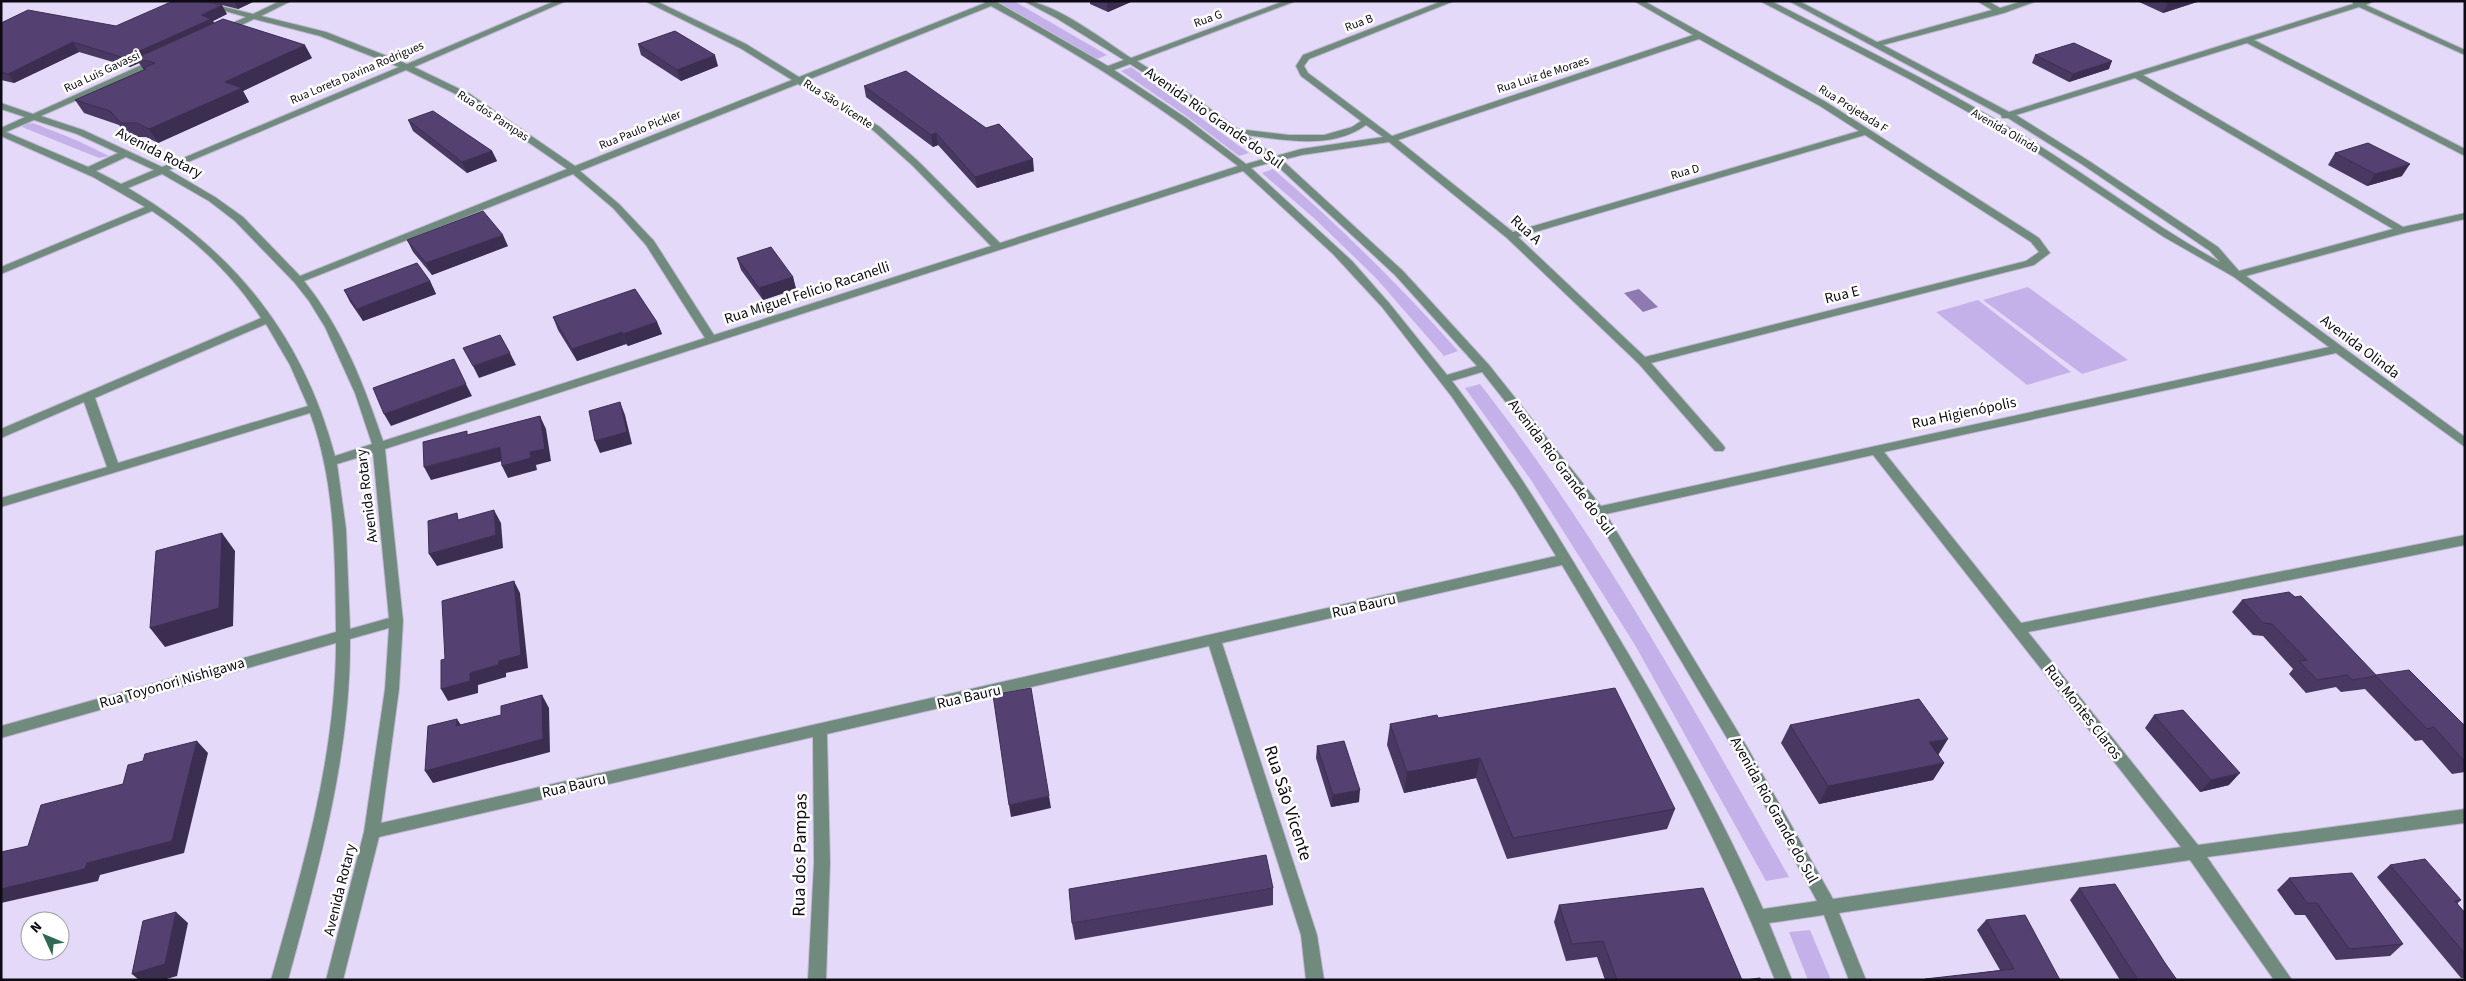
<svg xmlns="http://www.w3.org/2000/svg" width="2466" height="981" viewBox="0 0 2466 981" font-family="'Source Sans 3',sans-serif">
<style>
.green{fill:#c5b1e9}
.water{fill:#8e7ab0}
.lines{fill:none;stroke-linecap:round;stroke-linejoin:round}
.minor-casing{stroke:#c2b8d4;stroke-width:2}
.minor{fill:#708b7e;fill-rule:evenodd}
.wall{fill:#483862}
.shaded-wall{fill:#3b2e50}
.building{fill:#544172;stroke:#3b2e50}
.labels{text-anchor:middle;dominant-baseline:central;stroke-width:5;stroke-linejoin:round;paint-order:stroke}
.far-street-label{font-size:12px;fill:#0e0a14;stroke:#fff}
.street-label{font-size:15px;fill:#0e0a14;stroke:#fff}
.near-street-label{font-size:18px;fill:#0e0a14;stroke:#fff}
</style>
<rect width="100%" height="100%" fill="#e4d9f9"/>
<!-- green -->
<path class="green" d="M997 1H1014L1107 55 1097 59Z
M1131 67 1249 153 1239 156 1185 115 1121 71Z
M33 123 76 140 109 156 99 158 22 127 26 124Z
M1273 169C1340 226 1400 286 1458 351L1444 356 1375 277 1315 219 1262 173Z
M2028 287 2128 360 2082 374 1983 300Z
M1978 300 2071 372 2027 385 1936 312Z
M1480 384C1600 537 1693 708 1789 877L1766 881 1635 645 1531 480 1465 388Z
M1810 930 1831 980H1808L1789 932Z"/>
<!-- water -->
<path class="water" d="M1639 289 1658 307 1643 312 1624 293Z"/>
<g class="lines">
<defs>
<path id="minor" d="M280 1H291L261 16 326 32 407 64 555 1H566L414 67 470 94 575 166 792 80 740 48 645 1H656L746 44 799 77 985 3 983 1H995L1108 66 1124 60 1056 18 1024 1C1053 1 1106 42 1131 58L1284 1H1296L1137 61 1191 95 1238 129 1289 135H1324L1352 127 1361 121 1301 76 1296 66 1303 55 1442 1H1454L1309 59 1304 66 1308 73 1392 136 1693 35 1634 1H1644L1826 102 2039 238 2050 253 2034 265 1651 363 1723 445 1725 448 1723 451H1715L1639 364 1507 238 1389 142 1302 155 1282 160 1403 271 1489 365 1601 506 2329 347 2234 277 2164 237 2018 140 1909 79 1760 1H1771C1856 45 1943 87 2025 137 2091 177 2152 225 2220 262L2210 251 2083 165 2008 118H2002L2001 115 1789 1H1799L1877 42 1992 10 1977 1H1988L2000 8 2023 1H2037L2004 13 1883 45 2009 112 2353 4V1H2374L2366 5 2465 50V55L2359 7 2254 40 2465 149V156L2247 43 2143 75 2403 227 2465 213V219L2404 233 2246 276 2465 437V447L2336 353 1884 452 2021 623 2465 535V545L2028 632 2198 845 2465 809V823L2207 857 2292 980H2274L2190 860 1839 913 1866 980H1849L1824 915 1769 923 1792 980H1775C1718 834 1642 698 1562 565L1222 643 1317 935 1324 980H1306L1301 935 1209 646 827 734 830 863 826 980H808L814 863 813 737 379 837 343 980H326L364 832 385 689 389 628 350 639C351 755 318 870 288 980H271C302 871 336 757 336 643L1 738V726L336 632C335 559 336 483 310 413L1 507V498L107 467 84 402 1 438V429L261 318C233 275 195 239 152 211L1 274V267L145 207 93 177 1 136V128L25 117 1 109V103L33 114 155 59H161V63L41 116 83 130 162 167 399 67 320 36 254 19 227 32H221V28L246 17 204 5 208 3 253 14ZM991 6C1078 53 1160 105 1238 166L1000 243 919 162 880 127 805 81ZM1699 39 1820 106 1859 131 1513 232 1398 140ZM1130 64 1185 99 1267 158 1246 164 1186 118 1114 70ZM406 70 464 98 567 169 300 276 243 217 215 197 169 170ZM2135 78 2393 229 2239 271 2218 247 2089 161 2016 115ZM798 84 874 131 913 166 991 246 714 335 654 241 619 204 580 171ZM34 120 77 134 118 153 88 167 6 132ZM1366 125 1383 137 1301 149 1276 156 1246 135C1285 140 1332 150 1366 125ZM1865 135 2031 242 2039 252 2026 261 1645 357 1518 237ZM126 157 154 170 121 184 96 171ZM1273 162 1395 275 1477 366 1447 375 1389 303 1352 261 1251 168ZM1243 171 1333 254 1382 307 1452 397 1516 491 1556 556 381 823 399 689 403 621 385 449ZM162 174 209 201 235 221 294 282 309 301 325 327 355 393 372 444 335 456C303 336 234 250 128 188ZM573 174 613 208 646 245 705 338 383 441C364 385 342 328 304 281ZM266 324 290 365 308 406 118 463 95 398ZM1482 372 1594 514 1737 755 1817 901 1763 909C1718 808 1664 713 1607 618 1559 537 1510 456 1452 381ZM373 453 389 618 350 629 346 529 337 464ZM1873 455 2181 847 1833 899 1747 747 1606 514Z"/>
</defs>
<!-- minor casing -->
<use href="#minor" class="minor-casing"/>
<!-- minor -->
<use href="#minor" class="minor"/>
</g>
<!-- wall -->
<path class="wall" d="M205 1H255L238 9Z
M1090 1H1133L1108 12 1090 4Z
M2137 1H2200L2163 13Z
M227 14 213 21 214 23 312 58 243 91 249 102 158 143 146 137H129L119 125 84 113 75 100 144 70 139 63 130 67 79 52 14 83 1 80V23L116 26Z
M638 44 718 66 681 81 641 55Z
M2035 55 2109 69 2069 82 2032 63Z
M864 86 986 128 1034 171 977 188 938 145 933 147 866 97Z
M408 120 492 151 497 161 467 173 413 131Z
M2335 153 2402 176 2367 186 2328 165Z
M407 240 508 246 432 275 413 252Z
M737 258 793 277 796 289 763 300 741 270Z
M430 281 436 294 363 321 350 302 344 290Z
M553 317 657 322 662 334 628 346 626 344 577 361 558 330Z
M2242 600 2465 726V772L2452 774 2422 740 2415 741 2365 689 2341 692 2336 687 2306 693 2289 674 2293 669 2263 636 2253 635 2232 612Z
M2154 715 2229 785 2200 792 2145 728Z
M1438 718 1675 809 1667 829 1507 859 1476 778 1404 793 1387 745 1390 724Z
M1790 725 1938 755 1944 763 1933 780 1819 804 1781 743Z
M1317 746 1359 802 1331 807 1316 758Z
M2390 865 2461 900 2457 904 2465 913V978H2461L2377 877Z
M2289 878 2403 944 2390 956 2336 960 2305 915H2295L2277 890Z
M1273 888V905L1075 940 1072 923Z
M2079 888 2165 963 2177 980H2120L2070 900Z
M1559 905 1742 980H1605L1597 957 1566 961 1554 922Z
M1986 920 2060 980H1925L2000 970 1977 930Z"/>
<!-- shaded-wall -->
<path class="shaded-wall" d="M234 1H255L238 9Z
M1108 1H1133L1108 12 1107 2Z
M2175 1H2200L2163 13 2168 3Z
M222 5 227 14 213 21 216 28 136 58 139 63 130 67 124 58 201 15Z
M73 42 79 52 14 83 8 74Z
M305 45 312 58 243 91 249 102 158 143 149 129 225 82Z
M715 55 718 66 681 81 677 70Z
M2112 61 2109 69 2069 82 2073 74Z
M936 133 938 145 933 147 931 135Z
M492 151 497 161 467 173 462 162Z
M1033 159 1034 171 977 188 975 177Z
M2410 164 2402 176 2367 186 2375 174Z
M503 235 508 246 432 275 426 263Z
M793 277 796 289 763 300 759 288Z
M430 281 436 294 363 321 357 309Z
M657 322 662 334 628 346 623 334Z
M622 332 626 344 577 361 572 349Z
M510 353 516 365 479 378 473 366Z
M466 384 472 396 391 426 384 414Z
M620 402 625 415 632 444 600 453 595 441Z
M540 416 546 429 551 461 536 465 537 470 508 478 502 466Z
M500 447 506 460 431 480 424 467Z
M494 510 501 523 503 548 437 566 429 554Z
M222 533 235 551 233 626 165 647 150 628Z
M514 581 520 593 528 668 506 673V677L478 685V693L448 701 441 689 470 673 499 661Z
M542 695 549 708 550 752 433 783 425 771Z
M457 719 465 731 456 726Z
M1948 739 1937 757 1929 742Z
M197 741 208 753 184 853 100 875 98 881 1 903V889Z
M1480 758 1476 778 1404 793 1407 772Z
M1944 763 1933 780 1819 804 1828 786Z
M2240 773 2229 785 2200 792 2211 780Z
M1360 790 1359 802 1331 807 1333 795Z
M1049 796 1051 808 1011 817 1009 805Z
M176 912 188 923 177 976 163 980H139L132 974Z"/>
<!-- building -->
<path class="building" d="M173 1H204L222 5 201 15 211 19 124 58 73 42 8 74 1 72V23L28 10 116 26Z
M2163 1H2175L2168 3Z
M223 19 305 45 225 82 242 88 149 129 137 123H121L110 111 75 100 146 69 143 68 155 63 136 58Z
M675 31 715 55 677 70 638 44Z
M2074 43 2112 61 2073 74 2035 55Z
M906 71 986 128 999 124 1033 159 975 177 936 133 931 135 864 86Z
M433 111 492 151 462 162 408 120Z
M2368 143 2410 164 2375 174 2335 153Z
M483 211 503 235 426 263 407 240Z
M771 247 793 277 759 288 737 258Z
M417 263 430 281 357 309 344 290Z
M635 289 657 322 623 334 622 332 572 349 553 317Z
M500 335 510 353 473 366 463 348Z
M454 359 466 384 384 414 373 388Z
M620 402 627 432 595 441 589 411Z
M540 416 545 449 530 452 531 458 502 466 500 447 424 467 423 442 467 431V435Z
M494 510 496 535 429 554 428 521 457 513 458 520Z
M222 533 219 608 150 628 156 551Z
M514 581 521 655 499 661 498 665 470 673V681L441 689V660L445 659 442 601Z
M2289 592 2295 597 2301 596 2376 675 2409 670 2465 726V762L2434 727 2427 729 2376 676 2352 680 2347 675 2317 680 2299 661 2307 660 2272 624 2263 623 2242 600Z
M1031 688 1049 796 1009 805 993 695Z
M1615 688 1675 809 1513 838 1480 758 1407 772 1390 724 1437 715 1438 718Z
M542 695 543 739 425 771 428 726 457 719 456 726 501 715V706Z
M1919 699 1948 739 1929 742 1944 763 1828 786 1790 725Z
M2183 710 2240 773 2211 780 2154 715Z
M197 741 172 841 87 863 85 869 1 889V852L28 846 41 805 123 784 128 765 143 761 145 754Z
M1344 741 1360 790 1333 795 1317 746Z
M1266 855 1273 888 1072 923 1069 889Z
M2425 859 2461 900 2455 901 2465 913V954L2390 865Z
M2352 873 2403 944 2349 949 2317 903H2307L2289 878Z
M2115 884 2165 963 2177 980H2138L2079 888Z
M1703 888 1742 980H1617L1603 941 1572 944 1559 905Z
M176 912 165 964 132 974 143 921Z
M2025 915 2060 980H1926L1925 979 2014 969 1986 920Z
M1760 978 1761 980H1745Z"/>
<g class="labels">
<!-- far-street labels -->
<g class="far-street-label">
<text transform="translate(1208 19) rotate(-20)">Rua G</text>
<text transform="translate(1359 23) rotate(-21)">Rua B</text>
<text transform="translate(102 72) rotate(-25)">Rua Luis Gavassi</text>
<text transform="translate(357 73) rotate(-23)">Rua Loreta Davina Rodrigues</text>
<text transform="translate(1543 75) rotate(-18)">Rua Luiz de Moraes</text>
<text transform="translate(838 104) rotate(33)">Rua São Vicente</text>
<text transform="translate(1853 109) rotate(32)">Rua Projetada F</text>
<text transform="translate(493 116) rotate(33)">Rua dos Pampas</text>
<text transform="translate(640 130) rotate(-22)">Rua Paulo Pickler</text>
<text transform="translate(2005 131) rotate(30)">Avenida Olinda</text>
<text transform="translate(1685 172) rotate(-16)">Rua D</text>
</g>
<!-- street labels -->
<g class="street-label">
<text transform="translate(1214 118) rotate(35)">Avenida Rio Grande do Sul</text>
<text transform="translate(159 153) rotate(27)">Avenida Rotary</text>
<text transform="translate(1526 230) rotate(42)">Rua A</text>
<text transform="translate(807 293) rotate(-18)">Rua Miguel Felicio Racanelli</text>
<text transform="translate(1842 295) rotate(-14)">Rua E</text>
<text transform="translate(2360 347) rotate(37)">Avenida Olinda</text>
<text transform="translate(1964 413) rotate(-12)">Rua Higienópolis</text>
<text transform="translate(1561 467) rotate(53)">Avenida Rio Grande do Sul</text>
<text transform="translate(367 496) rotate(-97)">Avenida Rotary</text>
<text transform="translate(1364 606) rotate(-13)">Rua Bauru</text>
<text transform="translate(172 683) rotate(-16)">Rua Toyonori Nishigawa</text>
<text transform="translate(969 697) rotate(-13)">Rua Bauru</text>
<text transform="translate(2083 712) rotate(52)">Rua Montes Claros</text>
<text transform="translate(574 786) rotate(-13)">Rua Bauru</text>
<text transform="translate(1774 810) rotate(61)">Avenida Rio Grande do Sul</text>
<text transform="translate(340 890) rotate(-76)">Avenida Rotary</text>
</g>
<!-- near-street labels -->
<g class="near-street-label">
<text transform="translate(1288 803) rotate(72)">Rua São Vicente</text>
<text transform="translate(800 855) rotate(-89)">Rua dos Pampas</text>
</g>
</g>
<!-- border -->
<rect width="2466" height="981" fill="none" stroke="#0e0a14" stroke-width="5"/>
<!-- north arrow -->
<g transform="translate(45 936) rotate(314)"><circle r="24" fill="#ffffff" stroke="#9f9da1"/>
<path d="M0-4L9 19L0 12L-9 19Z" fill="#316a52"/>
<text y="-8" font-size="14" font-weight="bold" text-anchor="middle" fill="#0e0a14">N</text>
</g>
</svg>
